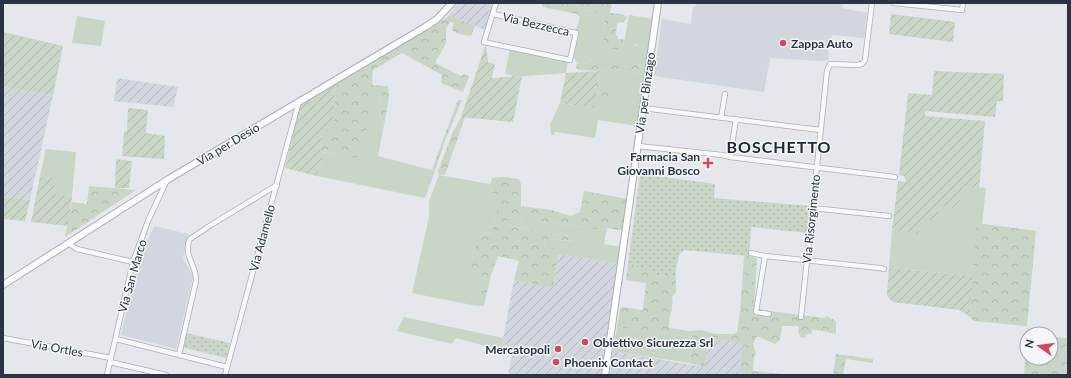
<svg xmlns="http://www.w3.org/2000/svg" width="1071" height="378" viewBox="0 0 1071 378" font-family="Lato,sans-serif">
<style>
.built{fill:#d2d6de}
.industrial{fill:url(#industrial-furrows)}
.grass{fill:#c9d6c5}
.forest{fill:url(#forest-crowns)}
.park{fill:url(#park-dots)}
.garden{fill:url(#garden-furrows)}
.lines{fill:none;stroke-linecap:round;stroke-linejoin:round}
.street-casing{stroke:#a9aeb7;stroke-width:6}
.secondary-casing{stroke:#a9aeb7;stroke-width:8}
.street{stroke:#f7f8fa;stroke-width:4.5}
.secondary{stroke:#fff;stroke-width:6}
.poi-dot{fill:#d1495b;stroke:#f4f6f9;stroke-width:1.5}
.labels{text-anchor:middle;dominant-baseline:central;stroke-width:3;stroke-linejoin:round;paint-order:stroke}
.street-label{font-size:12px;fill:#2b3445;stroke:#f4f6f9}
.poi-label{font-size:12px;font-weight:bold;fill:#2b3445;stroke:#f4f6f9;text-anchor:start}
.district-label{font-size:16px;font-weight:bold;letter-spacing:1px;fill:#1d2536;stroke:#f4f6f9}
</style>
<defs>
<pattern id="industrial-furrows" width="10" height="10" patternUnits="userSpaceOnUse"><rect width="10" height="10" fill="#d2d6de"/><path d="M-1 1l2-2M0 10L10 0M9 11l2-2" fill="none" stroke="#b4b8c0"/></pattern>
<pattern id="forest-crowns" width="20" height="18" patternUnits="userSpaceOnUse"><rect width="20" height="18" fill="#c9d6c5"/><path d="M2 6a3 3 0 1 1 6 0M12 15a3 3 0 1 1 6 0" fill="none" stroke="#adb8ab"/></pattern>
<pattern id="park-dots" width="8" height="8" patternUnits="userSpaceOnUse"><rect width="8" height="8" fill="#c9d6c5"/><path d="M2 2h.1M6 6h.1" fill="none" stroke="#adb8ab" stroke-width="1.8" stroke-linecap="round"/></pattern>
<pattern id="garden-furrows" width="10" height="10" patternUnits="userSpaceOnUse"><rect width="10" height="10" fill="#c9d6c5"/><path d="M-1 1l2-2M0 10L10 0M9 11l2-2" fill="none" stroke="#adb8ab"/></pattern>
</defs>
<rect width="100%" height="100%" fill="#e4e7ec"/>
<!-- built -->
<path class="built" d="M697 3H843L842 8 867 13 864 38 832 35 828 47 829 59 824 61 770 58 764 92 654 76 662 19 691 24 693 6H696Z
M154 226 188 234 183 259 191 271 193 278 176 349 121 335 138 262Z"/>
<!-- industrial -->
<path class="industrial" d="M458 3H488L493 5 485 30 449 15Z
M117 78 178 87 173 107 114 101Z
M3 87 53 95 30 200 3 197Z
M558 254 620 264 603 375H508L514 347 502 344 514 280 553 286Z
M708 338 743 343 739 372 761 375H610L613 351 704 367Z"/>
<!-- grass -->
<path class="grass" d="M586 10 597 13 604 18 605 26 602 32 604 40 612 42 615 50 624 43 629 15 654 19 649 46 634 44C638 46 640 49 645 50V60L644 65C637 64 632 66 625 67 616 67 599 63 590 60L587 63 579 62 577 64 574 57 579 31 576 30 580 17H583Z
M77 16 105 21 101 46 72 43Z
M510 49 568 60 566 73 512 77V75L505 74Z
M617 70 645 75 638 126 598 120 595 138 556 132 554 133 555 135H551L550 125 560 103 593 108 599 71Z
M381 99 379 115 384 125 378 156 435 171 425 198 317 176 324 153 356 157 373 102Z
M46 149 76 152 72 196 54 194 56 179 40 176Z
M439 175 490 184 493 192 499 198 492 232 477 236 470 269 484 278 477 306 412 293 429 217V201Z
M962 186 986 188 982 224H976L973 276 889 268 892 230 919 233 922 218Z
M508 217 603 230 607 228 604 244 622 247 620 264 558 254 545 245 544 239C553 238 562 242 573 240L565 234H558L507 225Z
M404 317 503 338 502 344 515 347 513 353 456 338 452 344 397 331Z
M617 327 693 337 689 363 613 351Z"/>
<!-- forest -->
<path class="forest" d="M542 3H612L610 13 621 14 628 17 623 22 617 23 616 34 618 39H623L624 43 620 49 614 50 612 43 604 40 602 37V32L605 26 604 18 597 13 587 10 583 17H580L577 14 543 7Z
M449 15 475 26 471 36C463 35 458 34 452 30L454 22H450L446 29V43L435 63 461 76 464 74 469 77 463 92 441 83 442 75 402 53 373 70 372 85 388 86 389 98 384 125 379 115 381 99 373 102 362 149 356 158 321 152 320 144 323 132 333 128 335 82 445 19Z
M640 42 650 43 645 75 617 70 600 71 599 82 603 89 611 92 613 95C609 102 603 100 597 98L595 100 599 71 580 70 576 68 577 64 579 62 587 63V60L625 67 631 65H644L645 60V50L640 49 637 45Z
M458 100H462L444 143 435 171 432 169Z
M461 117H465L445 175H439L438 171 452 134Z
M504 177 519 179 521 184V206L552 210 570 216 580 212 584 191 628 199 625 231 607 228 603 230 508 217 507 225 558 234H565L566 236 572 237 573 240C562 241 553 238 544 240L545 245 560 250 562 252 558 254 553 287 514 280 519 261 498 256 491 275 484 306H477L484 278 473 275 470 269 477 236 492 232 499 198 493 192 490 184 492 178Z
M89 186 136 190 65 237 72 202 87 204Z
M976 223 1036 231 1027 326 974 321 970 317Z
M745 255 757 258 754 309 825 318 826 316 836 321V334L812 329V334H807L805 338 801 337 798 333 799 328 797 326H782L780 341H778L775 344 757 336 753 344 756 353 754 357 753 371 793 375H761L739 372 743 343 708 338 704 367 689 363 693 337 617 327 620 309 622 307 643 310 646 283 626 280 628 264 639 266 657 276 668 275 676 279V292L672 297C674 308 668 317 669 328L689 331 701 330 715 334H735L737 332 740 312 744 257Z
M1027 335V358H1051V337L1068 338V375H1024Z
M836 354 873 359V363L846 359 843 375H833Z"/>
<!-- park -->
<path class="park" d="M640 174 715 184 714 198 810 206 808 233 751 227 749 256 685 250 680 253C677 262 675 270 676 279L668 275 657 276 639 266 628 264Z
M186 333 230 343 226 358 185 348 183 346Z"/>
<!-- garden -->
<path class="garden" d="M891 14 955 22 953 42 889 34Z
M3 32 63 46 53 95 3 87Z
M486 44 488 62 495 64 492 78 522 76 513 122 461 117Z
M599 71 594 108 560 103 566 73Z
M934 71 1004 74 1003 101H997L995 117 925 111V116L985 121 979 188 963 186 959 208 939 206 936 221 922 218 919 234 892 230 898 181 906 182 904 176 899 175 908 93 932 95Z
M335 82 333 128 323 132 320 144 321 152 324 153 317 176 285 168 300 104Z
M128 108 148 110 146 133 165 136 164 159 122 156 124 132 127 131Z
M116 159 132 161 129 188H115Z
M40 176 56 179 54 194 72 196 68 226 31 222Z
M3 197 30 200 25 221 3 219Z
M889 268 973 276 970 317 959 310 893 302 890 299 887 295Z"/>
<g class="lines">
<defs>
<path id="street" d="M894 3 962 10 963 3
M493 14 576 33 570 60 484 42 496 3
M643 108 820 130
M721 118 725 94
M638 146 722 155 730 157 895 177
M730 157 736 119
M812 208 889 216
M68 243 77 249 133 262
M751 253 765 256
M769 314 756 312 765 256 880 268 884 269
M801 317 827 71 830 64 857 65 862 64 865 60 872 3
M3 338 111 358
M116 339 227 367
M179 355 196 281C197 265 182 255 190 239L211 225 277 185
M110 362 166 375
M107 375 133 262 148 221 167 180
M225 375 299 101"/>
<path id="secondary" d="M3 285 167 180 425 27 437 19 452 3
M605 375 658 3"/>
</defs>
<!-- street casing -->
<use href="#street" class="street-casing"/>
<!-- secondary casing -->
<use href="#secondary" class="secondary-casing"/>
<!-- street -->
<use href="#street" class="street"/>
<!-- secondary -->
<use href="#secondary" class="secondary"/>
</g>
<!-- markers -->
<g class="poi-dot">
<circle cx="783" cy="43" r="4"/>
<path d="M706 157h4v4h4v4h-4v4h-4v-4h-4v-4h4z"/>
<circle cx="585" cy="342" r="4"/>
<circle cx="558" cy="349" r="4"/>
<circle cx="556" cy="362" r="4"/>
</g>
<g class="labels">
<!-- street labels -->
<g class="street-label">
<text transform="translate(536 24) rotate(13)">Via Bezzecca</text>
<text transform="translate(645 93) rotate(-82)">Via per Binzago</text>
<text transform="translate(228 144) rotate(-31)">Via per Desio</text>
<text transform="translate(811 219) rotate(-84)">Via Risorgimento</text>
<text transform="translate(262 238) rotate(-75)">Via Adamello</text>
<text transform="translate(132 276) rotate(-74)">Via San Marco</text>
<text transform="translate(57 348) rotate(10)">Via Ortles</text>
</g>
<!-- poi labels -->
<g class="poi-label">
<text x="791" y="43">Zappa Auto</text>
<text x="700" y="156" text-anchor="end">Farmacia San<tspan x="700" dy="14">Giovanni Bosco</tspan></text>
<text x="593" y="342">Obiettivo Sicurezza Srl</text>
<text x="550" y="349" text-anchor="end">Mercatopoli</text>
<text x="564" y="362">Phoenix Contact</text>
</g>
<!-- district labels -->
<g class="district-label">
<text x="779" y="146">BOSCHETTO</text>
</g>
</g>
<!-- border -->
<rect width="1071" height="378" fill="none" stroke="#2b3445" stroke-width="8"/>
<!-- north arrow -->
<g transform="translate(1039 346) rotate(284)"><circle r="19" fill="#f4f6f9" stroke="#a4a8b1"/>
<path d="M0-3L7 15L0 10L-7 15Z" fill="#d1495b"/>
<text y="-6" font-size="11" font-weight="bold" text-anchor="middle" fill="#2b3445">N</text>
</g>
</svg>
